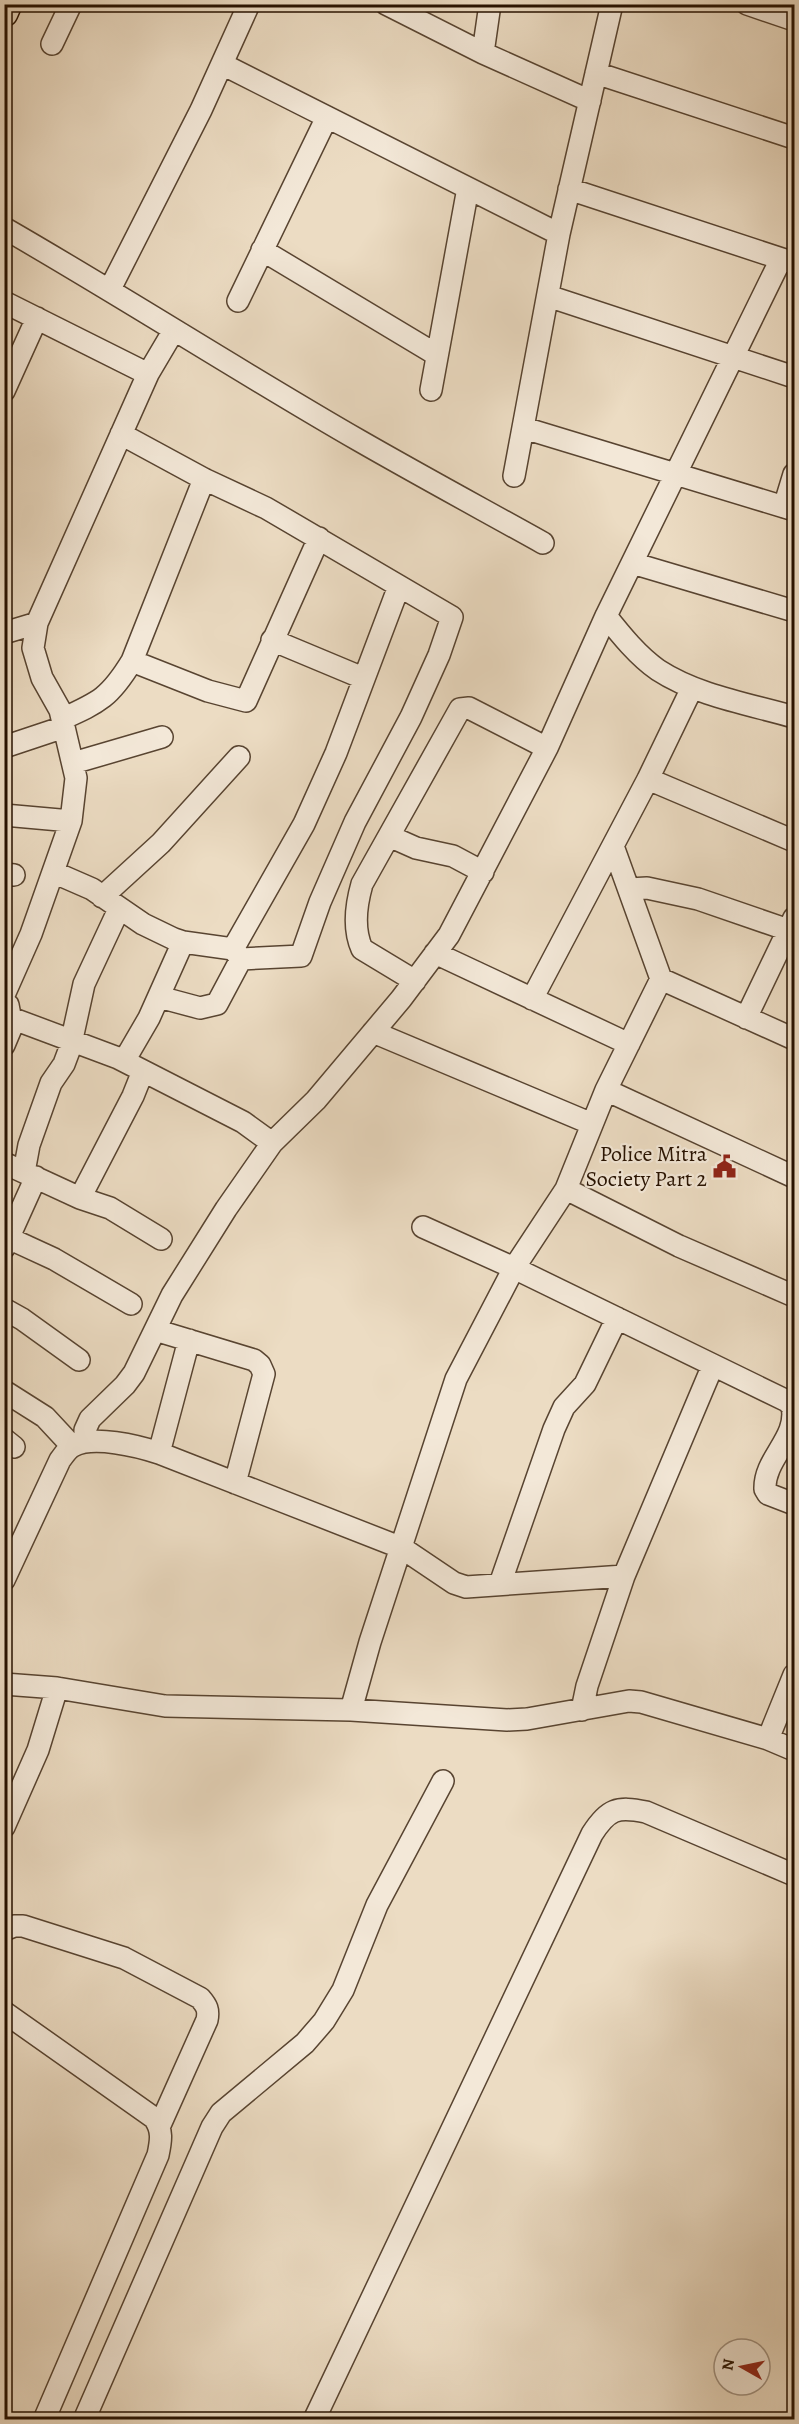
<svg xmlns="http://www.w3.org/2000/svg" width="799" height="2424" viewBox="0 0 799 2424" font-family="Alegreya,serif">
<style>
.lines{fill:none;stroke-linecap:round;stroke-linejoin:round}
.minor-casing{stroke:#584431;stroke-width:24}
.major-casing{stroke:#261100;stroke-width:30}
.minor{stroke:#f3e8d8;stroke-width:21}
.major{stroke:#ecdcc3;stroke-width:27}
.labels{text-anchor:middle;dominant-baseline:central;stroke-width:4.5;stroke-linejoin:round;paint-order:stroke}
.poi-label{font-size:22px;fill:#261100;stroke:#f3e8d8;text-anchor:end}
</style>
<rect width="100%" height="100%" fill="#ecdcc3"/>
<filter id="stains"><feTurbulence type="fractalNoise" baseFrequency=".00333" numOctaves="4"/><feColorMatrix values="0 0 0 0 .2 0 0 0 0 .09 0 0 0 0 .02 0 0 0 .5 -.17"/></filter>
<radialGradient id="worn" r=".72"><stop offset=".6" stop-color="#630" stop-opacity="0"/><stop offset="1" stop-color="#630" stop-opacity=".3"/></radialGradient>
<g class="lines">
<defs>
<path id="minor" d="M386 4 483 53 590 101
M747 4 794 20
M52 44 71 4
M483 53 490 4
M222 64 559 234
M596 73 794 138
M569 189 794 263
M4 228C124 297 240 372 360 441 421 476 482 509 543 543
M262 250 437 355
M110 289 201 110 249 4
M548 296 794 377
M238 301 327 117
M4 302 148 374
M431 390 468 188
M4 391 37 318
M524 428 794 510
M514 476 559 234 612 4
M784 507 794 474
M632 563 794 611
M606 616C621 635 638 656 658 670 698 696 749 704 794 717
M4 633 37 623
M272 640 363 678
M132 661 208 691 246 701 319 538
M62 719C100 702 110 697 132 661L204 479
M4 747 64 727
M73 763 162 737
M648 779 794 841
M4 815 71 821
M389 836 416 848 453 856 483 872
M613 846 661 979
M53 872 92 889 143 924 174 939 183 942 233 949 241 959 301 956 320 902 355 822 411 717 439 655 452 617 266 508 204 479 121 434
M4 874 14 875
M629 889 647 888 698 899 794 932
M102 897 161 843 239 757
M233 949 304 824 336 753 399 586
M435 953 629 1044
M415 981 362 949C353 929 356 905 362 884L460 709 469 708 547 748
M4 995 31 934 71 821 76 778 60 710 42 678 33 648 37 623 148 374 174 330
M159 997 200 1008 217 1004 241 959
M532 999 648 779 692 688
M11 1018 118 1058 243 1122 272 1143
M746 1018 794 918
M373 1032 592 1124
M4 1045 12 1026 8 1005
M124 1061 149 1018 183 942
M606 1090 794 1177
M4 1163 80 1198 110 1208 161 1239
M24 1172 29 1145 51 1083 64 1064 70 1048 84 984 119 909
M566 1189 679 1246 794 1296
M80 1198 133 1096 143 1071
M423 1227 514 1268 787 1401 792 1406C799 1438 764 1458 765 1489L768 1494 794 1504
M4 1236 54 1259 131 1304
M4 1248 36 1177
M4 1309 22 1319 79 1360
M155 1330 254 1360 260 1365 264 1374 235 1483
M4 1391 45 1417 72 1446
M4 1439 14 1447
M85 1442V1430L90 1419 125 1385 134 1373 172 1295 226 1209 272 1143 316 1100 401 999 449 935 547 748 606 616 781 259
M159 1453 189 1340
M4 1580 60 1460C64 1455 67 1449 73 1446 93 1435 138 1446 159 1453L402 1548 454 1583 466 1587 624 1576
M500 1584 554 1429 564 1407 585 1384 617 1318
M4 1684 57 1688 165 1706 351 1710 507 1720 527 1719 629 1701 641 1702 768 1739 794 1750
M351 1710 370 1642 456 1379 514 1268 566 1189 606 1090 661 979 794 1039
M582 1710 587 1686 624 1576 713 1365
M768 1739 794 1675
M4 1827 38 1750 57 1688
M4 1930 14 1926H23L124 1958 200 1998C207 2006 209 2010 207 2020L160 2125
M4 2012 154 2118C163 2130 161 2141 158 2155L44 2420
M84 2420 212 2127 221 2113 305 2043 324 2021 343 1990 377 1905 443 1781
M314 2420 592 1834C608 1809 617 1806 646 1812L794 1875"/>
<path id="major" d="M4 13 8 4"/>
</defs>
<!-- minor casing -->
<use href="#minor" class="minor-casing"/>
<!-- major casing -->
<use href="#major" class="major-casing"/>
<!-- minor -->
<use href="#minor" class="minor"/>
<!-- major -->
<use href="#major" class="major"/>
</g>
<!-- icons -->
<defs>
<symbol id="civic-bare" viewBox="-9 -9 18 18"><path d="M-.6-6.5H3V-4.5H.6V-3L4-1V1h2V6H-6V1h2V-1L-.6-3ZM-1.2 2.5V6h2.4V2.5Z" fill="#8f2418" stroke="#f3e8d8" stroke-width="2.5" paint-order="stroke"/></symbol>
</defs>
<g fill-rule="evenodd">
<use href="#civic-bare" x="708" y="1150" width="33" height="33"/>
</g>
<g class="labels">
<!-- poi labels -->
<g class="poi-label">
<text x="707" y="1154">Police Mitra<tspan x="707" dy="25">Society Part 2</tspan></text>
</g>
</g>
<!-- margin -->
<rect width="799" height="2424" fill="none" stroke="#ecdcc3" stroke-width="24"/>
<rect x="6" y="6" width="787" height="2412" fill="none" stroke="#261100" stroke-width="3"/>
<rect x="12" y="12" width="775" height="2400" fill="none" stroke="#261100" stroke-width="1.5"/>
<!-- north arrow -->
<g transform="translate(742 2367) rotate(279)"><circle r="28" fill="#f3e8d8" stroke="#a19282" stroke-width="1.5"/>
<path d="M0-4.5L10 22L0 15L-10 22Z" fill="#8f2418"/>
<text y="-9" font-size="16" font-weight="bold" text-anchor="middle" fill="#261100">N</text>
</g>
<rect width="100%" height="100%" filter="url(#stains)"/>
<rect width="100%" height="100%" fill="url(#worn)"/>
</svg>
